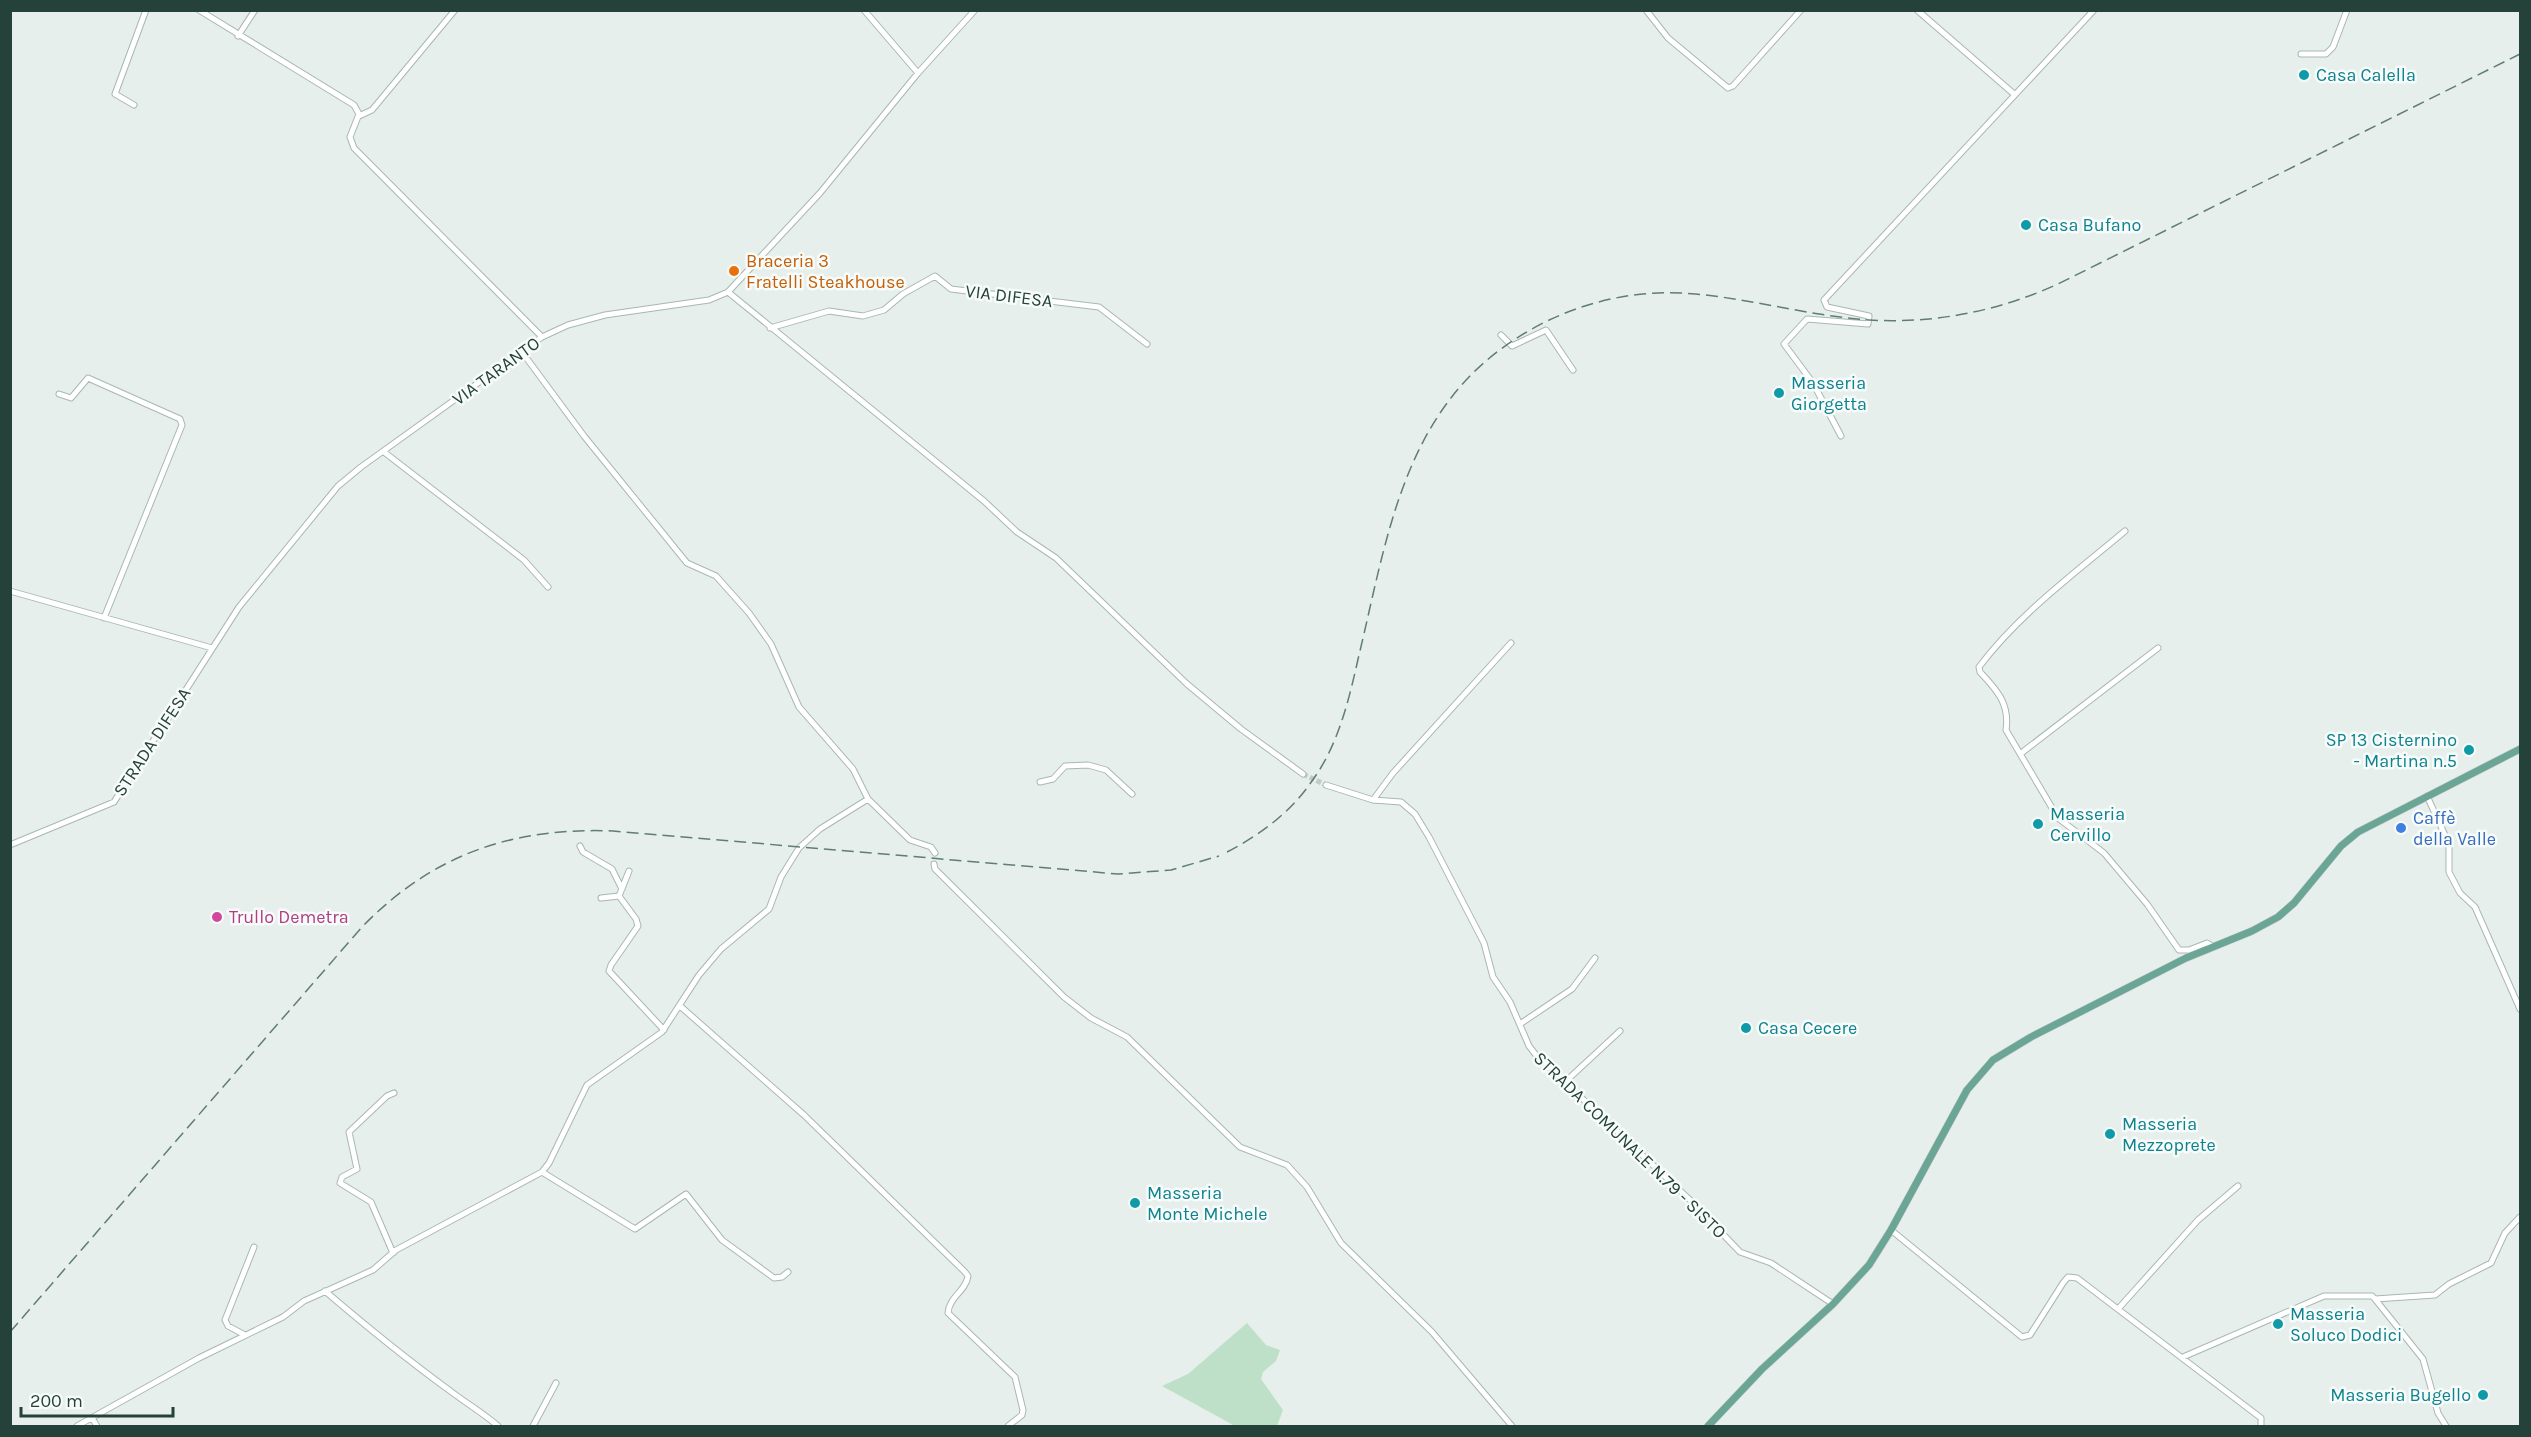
<svg xmlns="http://www.w3.org/2000/svg" width="2531" height="1437" viewBox="0 0 2531 1437" font-family="Karla,sans-serif">
<style>
.green{fill:#bfe0c8}
.lines{fill:none;stroke-linecap:round;stroke-linejoin:round}
.minor-tunnel{stroke:#bfccc8;stroke-width:5;stroke-dasharray:5 2.5;stroke-linecap:butt}
.minor-casing{stroke:#a8b8b2;stroke-width:7}
.major-casing{stroke:#c2cac8;stroke-width:8}
.minor{stroke:#fff;stroke-width:5}
.major{stroke:#6aa596;stroke-width:7}
.rail{stroke:#5f7d75;stroke-width:1.5;stroke-dasharray:12 6;stroke-linecap:butt}
.culture-dot{fill:#0f9aa8;stroke:#f7fbf9;stroke-width:2}
.food-dot{fill:#e8710a;stroke:#f7fbf9;stroke-width:2}
.shop-dot{fill:#3f7fe0;stroke:#f7fbf9;stroke-width:2}
.hotel-dot{fill:#d1479c;stroke:#f7fbf9;stroke-width:2}
.labels{text-anchor:middle;dominant-baseline:central;stroke-width:5;stroke-linejoin:round;paint-order:stroke}
.culture-label{font-size:18px;fill:#0d838f;stroke:#f7fbf9;text-anchor:start}
.food-label{font-size:18px;fill:#c56008;stroke:#f7fbf9;text-anchor:start}
.street-label{font-size:18px;fill:#24423a;stroke:#f7fbf9}
.shop-label{font-size:18px;fill:#366cbe;stroke:#f7fbf9;text-anchor:start}
.hotel-label{font-size:18px;fill:#b23c85;stroke:#f7fbf9;text-anchor:start}
</style>
<rect width="100%" height="100%" fill="#e6efeb"/>
<!-- green -->
<path class="green" d="M1247 1323 1266 1345 1280 1350 1276 1361 1263 1372 1261 1379 1283 1410 1277 1426H1235L1162 1386 1188 1374Z"/>
<g class="lines">
<!-- minor-tunnel -->
<path class="minor-tunnel" d="M1303 774 1326 785"/>
<defs>
<path id="minor" d="M199 10 354 105 359 114 350 137 354 148 542 337
M864 10 918 73
M1646 10 1668 38 1728 88 1733 86 1801 10
M1917 10 2014 94
M238 36 255 10
M2301 54H2326L2333 47 2347 10
M134 105 115 94 146 10
M359 116 372 110 455 10
M728 292 984 501 1017 532 1056 558 1187 684 1241 729 1303 774
M770 328 829 311 863 316 884 310 903 294 935 276 951 289 1099 307 1147 344
M1501 335 1512 346 1546 330 1573 370
M522 352 584 436 687 563 716 576 749 613 771 644 799 707 853 769 868 799 910 840 931 847 935 853
M59 394 71 398 88 378 180 419 182 425 104 618
M1841 436 1813 383 1784 344 1807 319 1868 324 1869 316 1827 307 1824 300 2094 10
M384 452 524 560 548 587
M2125 531C2075 573 2019 614 1979 667L1980 672C1997 690 2010 704 2006 730L2058 818 2104 853 2147 904 2179 950H2189L2207 943 2212 946
M10 591 212 648
M2020 754 2158 648
M1040 782 1053 779 1065 766 1088 765 1106 770 1132 794
M1326 785 1373 800 1401 802 1415 814 1429 837 1484 943 1493 977 1510 1002 1529 1046 1536 1055 1690 1200 1740 1252 1771 1263 1833 1304
M2427 796 2449 844V872L2460 893 2475 907 2520 1009
M1373 800 1393 773 1511 643
M10 845 114 802 239 607 338 486 361 467 542 337 568 325 605 315 709 300 728 292 820 193 918 73 975 10
M580 846 583 852 612 869 622 889
M934 864 935 869 1064 997 1091 1018 1127 1037 1240 1147 1287 1165 1307 1187 1341 1243 1432 1332 1512 1426
M619 896 636 919 638 926 611 965 609 971 664 1030
M601 898 619 896 629 871
M680 1006 804 1115 965 1272 968 1276C966 1291 949 1297 948 1313L1015 1377 1023 1410 1022 1415 1008 1426
M1520 1024 1572 989 1595 958
M1565 1082 1620 1031
M542 1172 635 1229 686 1194 722 1240 774 1278 782 1277 788 1272
M1891 1230 2022 1337 2030 1335 2063 1283 2068 1277 2077 1278 2261 1418V1426
M393 1253 371 1202 340 1183 342 1177 357 1169 349 1132 387 1096 394 1093
M325 1291C367 1327 409 1361 453 1393 469 1405 483 1413 498 1426
M2375 1299 2423 1359 2438 1413 2446 1426
M2118 1309 2198 1220 2238 1186
M245 1335 228 1326 225 1320 254 1247
M2183 1357 2324 1296H2372L2375 1299 2435 1295 2449 1284 2491 1263 2505 1233 2520 1217
M92 1418 97 1426
M77 1426 199 1358 283 1317 304 1301 373 1270 396 1250 542 1172 549 1163 587 1085 662 1032 699 975 721 949 769 909 781 877 799 848 820 829 868 799
M533 1426 556 1383"/>
<path id="major" d="M1708 1426 1762 1369 1833 1304 1869 1265 1891 1230 1967 1090 1993 1060 2031 1037 2186 958 2252 931 2278 917 2294 903 2341 846 2358 832 2520 749"/>
</defs>
<!-- minor casing -->
<use href="#minor" class="minor-casing"/>
<!-- major casing -->
<use href="#major" class="major-casing"/>
<!-- minor -->
<use href="#minor" class="minor"/>
<!-- major -->
<use href="#major" class="major"/>
<!-- rail -->
<path class="rail" d="M1227 852C1260 835 1291 812 1312 781 1339 744 1349 699 1359 655 1386 543 1402 422 1501 349 1556 308 1627 287 1695 294 1753 299 1810 316 1869 320 1934 324 1999 311 2058 284L2520 54
M10 1332 362 927C433 854 513 827 613 831L1118 874 1171 870 1219 856"/>
</g>
<!-- markers -->
<g class="culture-dot">
<circle cx="2304" cy="75" r="6"/>
<circle cx="2026" cy="225" r="6"/>
<circle cx="1779" cy="393" r="6"/>
<circle cx="2469" cy="750" r="6"/>
<circle cx="2038" cy="824" r="6"/>
<circle cx="1746" cy="1028" r="6"/>
<circle cx="2110" cy="1134" r="6"/>
<circle cx="1135" cy="1203" r="6"/>
<circle cx="2278" cy="1324" r="6"/>
<circle cx="2483" cy="1395" r="6"/>
</g>
<circle class="food-dot" cx="734" cy="271" r="6"/>
<circle class="shop-dot" cx="2401" cy="828" r="6"/>
<circle class="hotel-dot" cx="217" cy="917" r="6"/>
<g class="labels">
<!-- culture labels -->
<g class="culture-label">
<text x="2316" y="75">Casa Calella</text>
<text x="2038" y="225">Casa Bufano</text>
<text x="1791" y="383">Masseria<tspan x="1791" dy="21">Giorgetta</tspan></text>
<text x="2457" y="740" text-anchor="end">SP 13 Cisternino<tspan x="2457" dy="21">- Martina n.5</tspan></text>
<text x="2050" y="814">Masseria<tspan x="2050" dy="21">Cervillo</tspan></text>
<text x="1758" y="1028">Casa Cecere</text>
<text x="2122" y="1124">Masseria<tspan x="2122" dy="21">Mezzoprete</tspan></text>
<text x="1147" y="1193">Masseria<tspan x="1147" dy="21">Monte Michele</tspan></text>
<text x="2290" y="1314">Masseria<tspan x="2290" dy="21">Soluco Dodici</tspan></text>
<text x="2471" y="1395" text-anchor="end">Masseria Bugello</text>
</g>
<!-- food labels -->
<g class="food-label">
<text x="746" y="261">Braceria 3<tspan x="746" dy="21">Fratelli Steakhouse</tspan></text>
</g>
<!-- street labels -->
<g class="street-label">
<text transform="translate(1009 296) rotate(7)">VIA DIFESA</text>
<text transform="translate(496 371) rotate(-36)">VIA TARANTO</text>
<text transform="translate(152 742) rotate(-57)">STRADA DIFESA</text>
<text transform="translate(1630 1145) rotate(44)">STRADA COMUNALE N.79 - SISTO</text>
</g>
<!-- shop labels -->
<g class="shop-label">
<text x="2413" y="818">Caffè<tspan x="2413" dy="21">della Valle</tspan></text>
</g>
<!-- hotel labels -->
<g class="hotel-label">
<text x="229" y="917">Trullo Demetra</text>
</g>
</g>
<!-- border -->
<rect width="2531" height="1437" fill="none" stroke="#24423a" stroke-width="24"/>
<!-- scale -->
<path d="M21 1407v9h152v-9" fill="none" stroke="#24423a" stroke-width="3"/>
<text x="30" y="1407" font-size="18" fill="#24423a" stroke="#f7fbf9" stroke-width="4.5" paint-order="stroke">200 m</text>
</svg>
